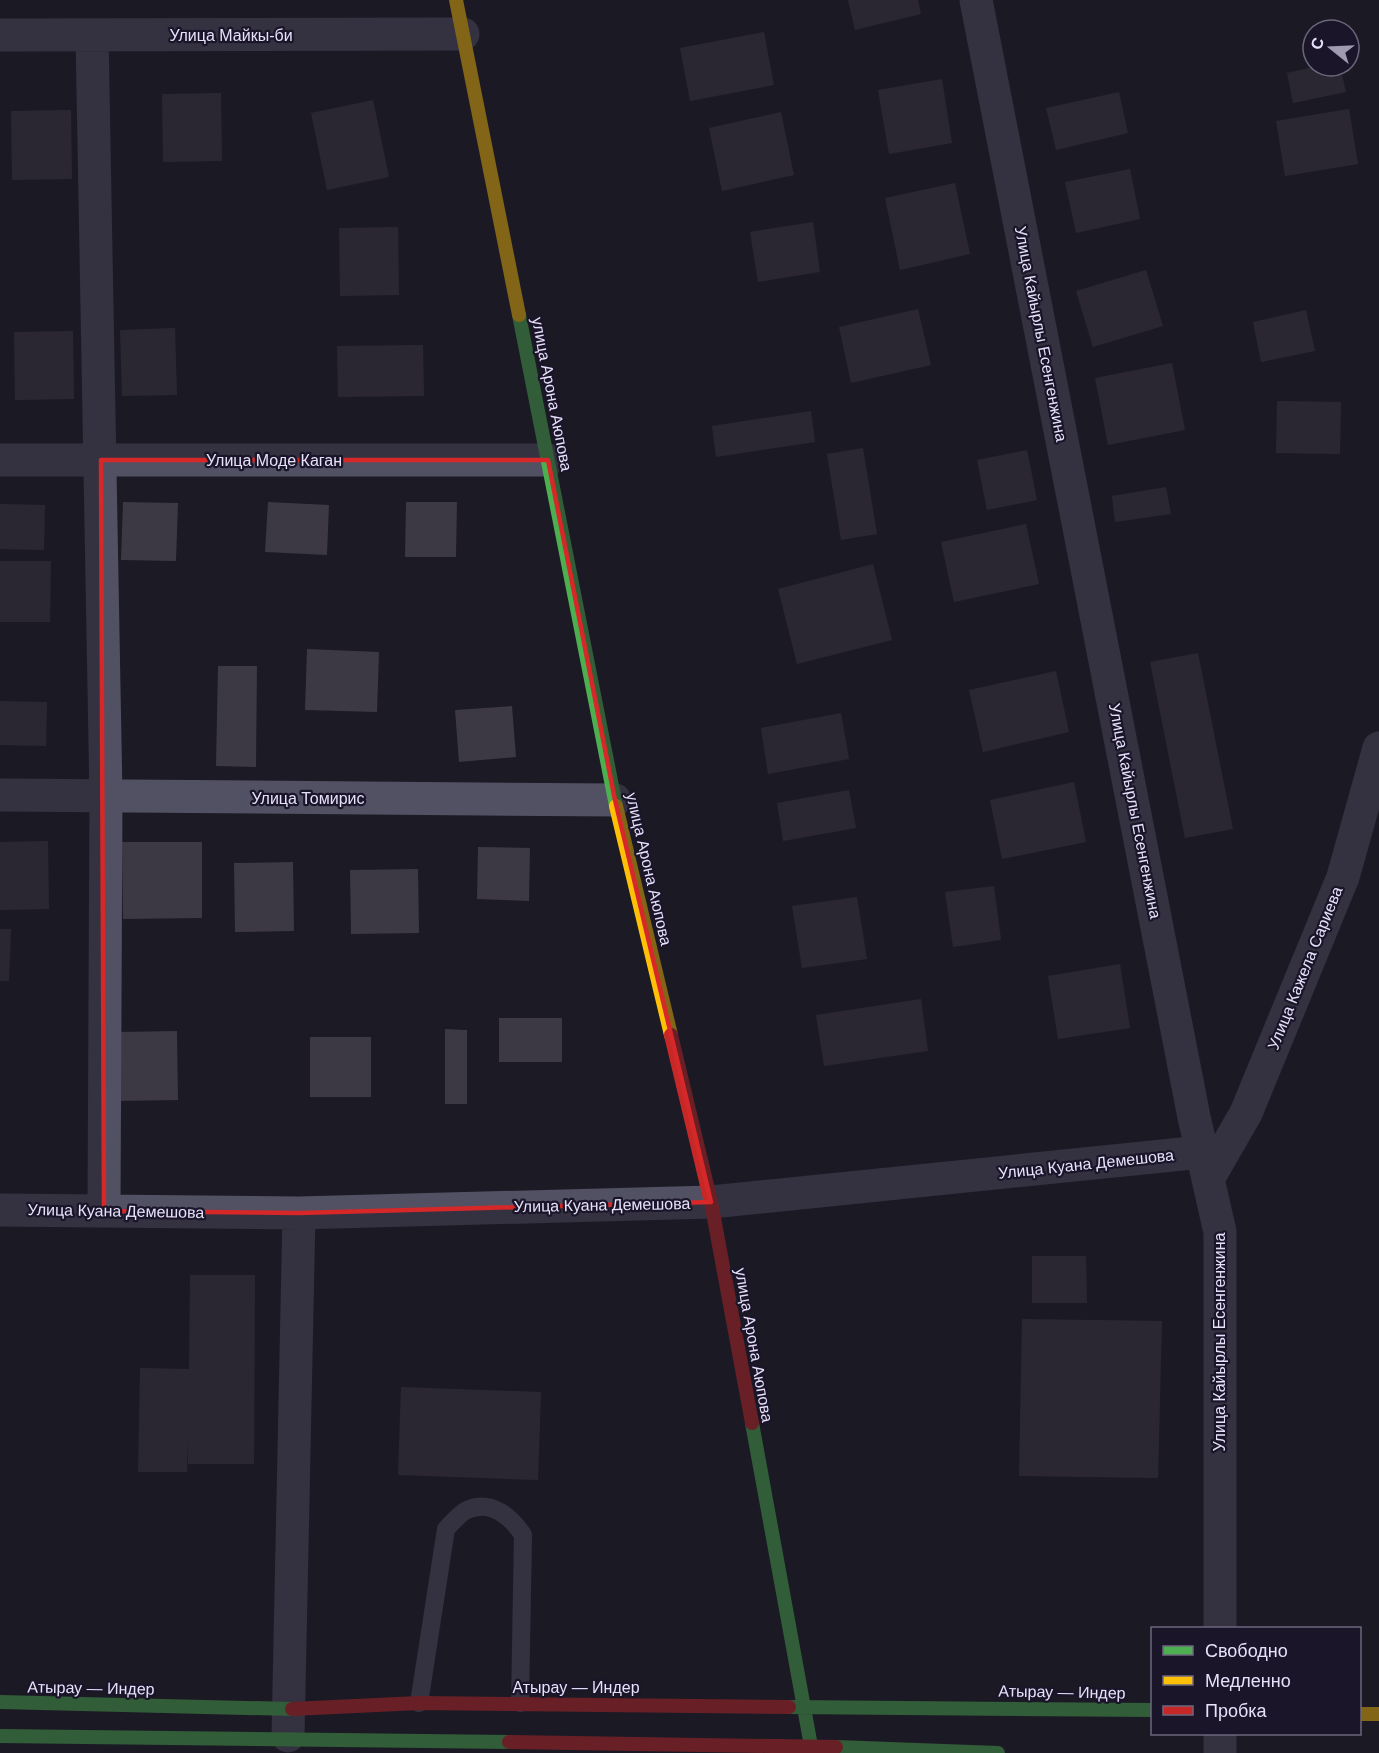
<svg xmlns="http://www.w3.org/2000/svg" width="1379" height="1753" viewBox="0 0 1379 1753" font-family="Helvetica,sans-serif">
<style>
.building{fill:#3c3945}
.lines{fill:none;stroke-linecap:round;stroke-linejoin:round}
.lane{stroke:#525063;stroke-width:18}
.street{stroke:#525063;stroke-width:33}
.fast{stroke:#4caf50;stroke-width:14}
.slow{stroke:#ffc107;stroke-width:14}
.jam{stroke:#c62828;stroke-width:14}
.marked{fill:none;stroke:#d62828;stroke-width:4.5;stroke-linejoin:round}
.labels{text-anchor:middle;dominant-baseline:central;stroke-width:4.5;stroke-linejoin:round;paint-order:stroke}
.street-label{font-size:16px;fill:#e7e1fb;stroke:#1a1529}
</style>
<rect width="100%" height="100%" fill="#1c1a24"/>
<!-- building -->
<path class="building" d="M848 0H918L921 14 855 30Z
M764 32 774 85 690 101 680 48Z
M1318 66H1340L1346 92 1293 103 1287 73Z
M942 79 952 143 889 154 878 90Z
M1119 92 1128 133 1056 150 1046 108Z
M221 93 222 161 163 162 162 94Z
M373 100 389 177 327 190 311 113Z
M1349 109 1358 164 1285 176 1276 121Z
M71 110 72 179 12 180 11 111Z
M781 112 794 175 722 191 709 128Z
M1130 169 1140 219 1076 233 1065 182Z
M955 183 970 254 900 270 885 198Z
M813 222 820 272 758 282 750 232Z
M398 227 399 295 340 296 339 228Z
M1146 270 1163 326 1093 347 1076 291Z
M918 309 931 365 851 383 839 327Z
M1306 310 1315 351 1261 362 1253 322Z
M175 328 177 395 122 396 120 330Z
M73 331 74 399 15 400 14 332Z
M423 345 424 396 338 397 337 346Z
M1172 363 1185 430 1108 445 1095 378Z
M1277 401 1341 402 1340 454 1276 453Z
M811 411 815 442 716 457 712 426Z
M863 448 877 534 841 540 827 454Z
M1027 450 1037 500 987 510 977 460Z
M1166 487 1171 514 1115 522 1112 496Z
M123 502 178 503 176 561 121 560Z
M268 502 329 505 327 555 265 552Z
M406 502H457L456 557H405Z
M0 504 45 505 44 550 0 549Z
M1026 524 1039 584 954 602 941 542Z
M0 561H51L50 622H0Z
M873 564 892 640 797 664 778 589Z
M307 649 379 652 377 712 305 710Z
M1198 653 1233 829 1185 838 1150 662Z
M218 666H257L256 767 216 766Z
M1056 671 1069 732 983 752 969 690Z
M0 701 47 702 46 746 0 745Z
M512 706 516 757 459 762 455 710Z
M841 713 849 759 768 774 761 728Z
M1074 782 1086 842 1002 859 990 800Z
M849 790 856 828 783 841 777 803Z
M48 841 49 909 0 910V842Z
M122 842H202V918L123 919Z
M478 847 530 848 529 901 477 899Z
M293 862 294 931 235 932 234 863Z
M418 869 419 933 351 934 350 870Z
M994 886 1001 940 953 947 945 892Z
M857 897 867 959 802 968 792 906Z
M0 929H11L9 981H0Z
M1120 964 1130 1028 1058 1039 1048 976Z
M921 999 928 1051 824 1066 816 1015Z
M499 1018H562V1062H499Z
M445 1029 467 1030V1104H445Z
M177 1031 178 1100 118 1101 117 1032Z
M310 1037H371V1097H310Z
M1032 1256H1086L1087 1303H1032Z
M190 1275H255L254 1464H188V1440L187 1472H138L140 1368 189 1369Z
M1022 1319 1162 1321 1158 1478 1019 1476Z
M401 1387 541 1392 538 1480 398 1475Z"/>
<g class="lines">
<!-- lane -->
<path class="lane" d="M419 1703 446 1529C452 1523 460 1513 467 1510 491 1499 511 1517 523 1535L520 1703"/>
<!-- street -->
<path class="street" d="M976 0 1194 1117 1220 1232V1628
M0 35 463 34
M92 35 106 796 104 1211
M0 460H548
M0 795 615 800
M1208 1179 1246 1113 1343 877 1379 748
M0 1210 299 1213 711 1202 1202 1152
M288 1736 299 1213
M1220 1753V1734"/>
<!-- fast -->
<path class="fast" d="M519 315 616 806
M752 1423 811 1746
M0 1702 292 1709
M789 1707 1152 1710
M0 1736 509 1742
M836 1747 998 1753"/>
<!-- slow -->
<path class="slow" d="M456 0 519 315
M616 806 671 1035
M1360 1714H1379"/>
<!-- jam -->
<path class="jam" d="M671 1035 711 1202 752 1423
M292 1709 419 1703 789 1707
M509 1742 836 1747"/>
</g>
<!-- marked area -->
<path d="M0 0H1379V1753H0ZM101 460H548L615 800 711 1202 299 1213 104 1211Z" fill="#1c1a24" fill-opacity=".55" fill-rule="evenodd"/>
<path class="marked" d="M101 460H548L615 800 711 1202 299 1213 104 1211Z"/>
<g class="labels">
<!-- street labels -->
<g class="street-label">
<text x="231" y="35">Улица Майкы-би</text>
<text transform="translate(1041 334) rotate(79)">Улица Кайырлы Есенгенжина</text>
<text transform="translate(552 394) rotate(79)">улица Арона Аюпова</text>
<text x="274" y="460">Улица Моде Каган</text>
<text x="308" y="798">Улица Томирис</text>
<text transform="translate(1135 811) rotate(79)">Улица Кайырлы Есенгенжина</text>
<text transform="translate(649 869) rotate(77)">улица Арона Аюпова</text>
<text transform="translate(1305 968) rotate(-68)">Улица Кажела Сариева</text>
<text transform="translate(1086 1164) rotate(-6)">Улица Куана Демешова</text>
<text transform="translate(602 1205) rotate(-1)">Улица Куана Демешова</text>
<text transform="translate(116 1211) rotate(1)">Улица Куана Демешова</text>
<text transform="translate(1219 1342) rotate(-90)">Улица Кайырлы Есенгенжина</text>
<text transform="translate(754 1345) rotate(80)">улица Арона Аюпова</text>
<text x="576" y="1687">Атырау — Индер</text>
<text transform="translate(91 1688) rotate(1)">Атырау — Индер</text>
<text transform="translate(1062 1692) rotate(1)">Атырау — Индер</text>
</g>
</g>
<!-- legend -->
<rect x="1151" y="1627" width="210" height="108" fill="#1a1529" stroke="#6c677d" stroke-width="1.5"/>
<rect x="1163" y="1646" width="30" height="9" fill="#4caf50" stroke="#6c677d" stroke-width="1.5"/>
<text x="1205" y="1657" font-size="18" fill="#e7e1fb">Свободно</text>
<rect x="1163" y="1676" width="30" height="9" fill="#ffc107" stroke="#6c677d" stroke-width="1.5"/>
<text x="1205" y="1687" font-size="18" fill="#e7e1fb">Медленно</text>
<rect x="1163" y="1706" width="30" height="9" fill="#c62828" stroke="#6c677d" stroke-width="1.5"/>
<text x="1205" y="1717" font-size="18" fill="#e7e1fb">Пробка</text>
<!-- north arrow -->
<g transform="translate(1331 48) rotate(288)"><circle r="28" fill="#1a1529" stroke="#6c677d" stroke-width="1.5"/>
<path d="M0-4.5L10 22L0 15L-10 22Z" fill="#a09bb0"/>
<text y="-9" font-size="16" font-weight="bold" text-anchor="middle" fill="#e7e1fb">С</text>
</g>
</svg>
